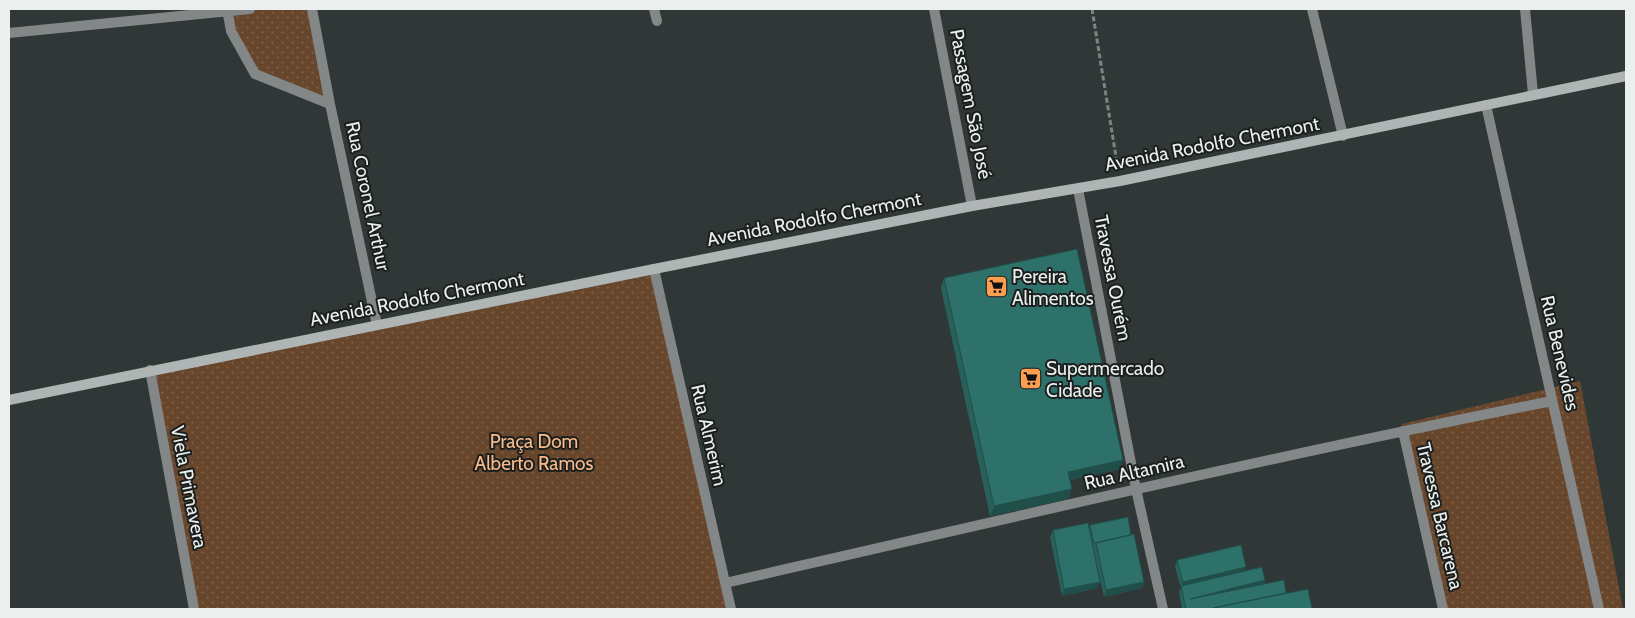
<svg xmlns="http://www.w3.org/2000/svg" width="1635" height="618" viewBox="0 0 1635 618" font-family="Cabin,sans-serif">
<style>
.green{fill:url(#green-dots)}
.lines{fill:none;stroke-linecap:round;stroke-linejoin:round}
.path{stroke:#7d8483;stroke-width:3;stroke-dasharray:5 2.5;stroke-linecap:butt}
.minor{stroke:#838787;stroke-width:10}
.secondary{stroke:#afb5b4;stroke-width:10}
.wall{fill:#28615b}
.shaded-wall{fill:#204f4a}
.building{fill:#2e716a;stroke:#204f4a}
.labels{text-anchor:middle;dominant-baseline:central;stroke-width:4;stroke-linejoin:round;paint-order:stroke}
.street-label{font-size:19px;fill:#ebf0ef;stroke:#1b1f1e}
.poi-label{font-size:19px;fill:#ebf0ef;stroke:#1b1f1e;text-anchor:start}
.park-label{font-size:19px;fill:#fbba89;stroke:#1b1f1e}
</style>
<defs>
<pattern id="green-dots" width="8" height="8" patternUnits="userSpaceOnUse" patternTransform="scale(1.25)"><rect width="8" height="8" fill="#68462c"/><path d="M2 2h.1M6 6h.1" fill="none" stroke="#7e614b" stroke-width="1.8" stroke-linecap="round"/></pattern>
</defs>
<rect width="100%" height="100%" fill="#303837"/>
<!-- green -->
<path class="green" d="M227 9H312L330 104 255 74Z
M654 269 731 609H194L150 370Z
M1580 381 1623 609H1443L1402 424Z"/>
<g class="lines">
<!-- path -->
<path class="path" d="M1092 9 1117 163"/>
<!-- minor -->
<path class="minor" d="M227 9 231 31 255 74 330 104
M312 9 330 104 377 325
M654 9 657 21
M934 9 972 206
M1312 9 1343 136
M1525 9 1533 94
M9 33 250 9
M1486 105 1599 609
M1078 189 1136 489 1163 609
M654 269 731 609
M150 370 194 609
M1403 431 1443 609
M725 583C1000 520 1275 456 1552 401"/>
<!-- secondary -->
<path class="secondary" d="M9 400 654 269 972 206 1120 181 1626 76"/>
</g>
<!-- wall -->
<path class="wall" d="M944 278 1120 469 1070 480 1068 499 990 516 941 288Z
M1090 525 1131 535 1144 582 1142 588 1104 597 1095 559 1097 588 1062 596 1050 537 1053 530 1089 528Z
M1177 560 1245 571 1265 580 1264 584 1286 593 1312 609H1182L1179 592 1181 588 1175 567Z"/>
<!-- shaded-wall -->
<path class="shaded-wall" d="M1123 460 1120 469 1064 481 1068 472Z
M1072 489 1068 499 990 516 994 506Z
M1246 567 1244 574 1181 586 1180 588 1183 582Z
M1265 580 1263 587 1190 599Z
M1100 582 1097 588 1062 596 1064 589Z
M1144 582 1142 588 1104 597 1106 590Z"/>
<!-- building -->
<path class="building" d="M1077 249 1123 460 1068 472 1072 489 994 506 944 278Z
M1128 517 1131 535 1094 543 1090 525Z
M1088 523 1100 582 1064 589 1053 530Z
M1134 534 1144 582 1106 590 1096 543Z
M1241 545 1246 567 1183 582 1177 560Z
M1262 567 1265 580 1190 599 1284 580 1286 593 1213 608 1212 609H1186L1181 586Z
M1308 589 1312 609H1212L1213 608Z"/>
<!-- icons -->
<defs>
<symbol id="supermarket-square" viewBox="-11 -11 22 22"><rect x="-9" y="-9" width="18" height="18" rx="4" fill="#fb9e51" stroke="#1b1f1e"/><path d="M-6-5.5h2.5l.6 2H6L4.5 2H-2.5L-4.4-4H-6ZM-1.5 3.2a1.3 1.3 0 1 0 .1 0ZM3 3.2a1.3 1.3 0 1 0 .1 0Z" fill="#111"/></symbol>
</defs>
<g fill-rule="evenodd">
<use href="#supermarket-square" x="984" y="274" width="25" height="25"/>
<use href="#supermarket-square" x="1018" y="366" width="25" height="25"/>
</g>
<g class="labels">
<!-- street labels -->
<g class="street-label">
<text transform="translate(971 104) rotate(79)">Passagem São José</text>
<text transform="translate(1212 144) rotate(-11)">Avenida Rodolfo Chermont</text>
<text transform="translate(368 196) rotate(78)">Rua Coronel Arthur</text>
<text transform="translate(814 219) rotate(-11)">Avenida Rodolfo Chermont</text>
<text transform="translate(1113 278) rotate(79)">Travessa Ourém</text>
<text transform="translate(417 299) rotate(-11)">Avenida Rodolfo Chermont</text>
<text transform="translate(1560 353) rotate(77)">Rua Benevides</text>
<text transform="translate(709 435) rotate(77)">Rua Almerim</text>
<text transform="translate(1134 472) rotate(-13)">Rua Altamira</text>
<text transform="translate(189 487) rotate(79)">Viela Primavera</text>
<text transform="translate(1440 516) rotate(77)">Travessa Barcarena</text>
</g>
<!-- poi labels -->
<g class="poi-label">
<text x="1012" y="276">Pereira<tspan x="1012" dy="22">Alimentos</tspan></text>
<text x="1046" y="368">Supermercado<tspan x="1046" dy="22">Cidade</tspan></text>
</g>
<!-- park labels -->
<g class="park-label">
<text x="534" y="441">Praça Dom<tspan x="534" dy="22">Alberto Ramos</tspan></text>
</g>
</g>
<!-- border -->
<rect width="1635" height="618" fill="none" stroke="#ebf0ef" stroke-width="20"/>
</svg>
